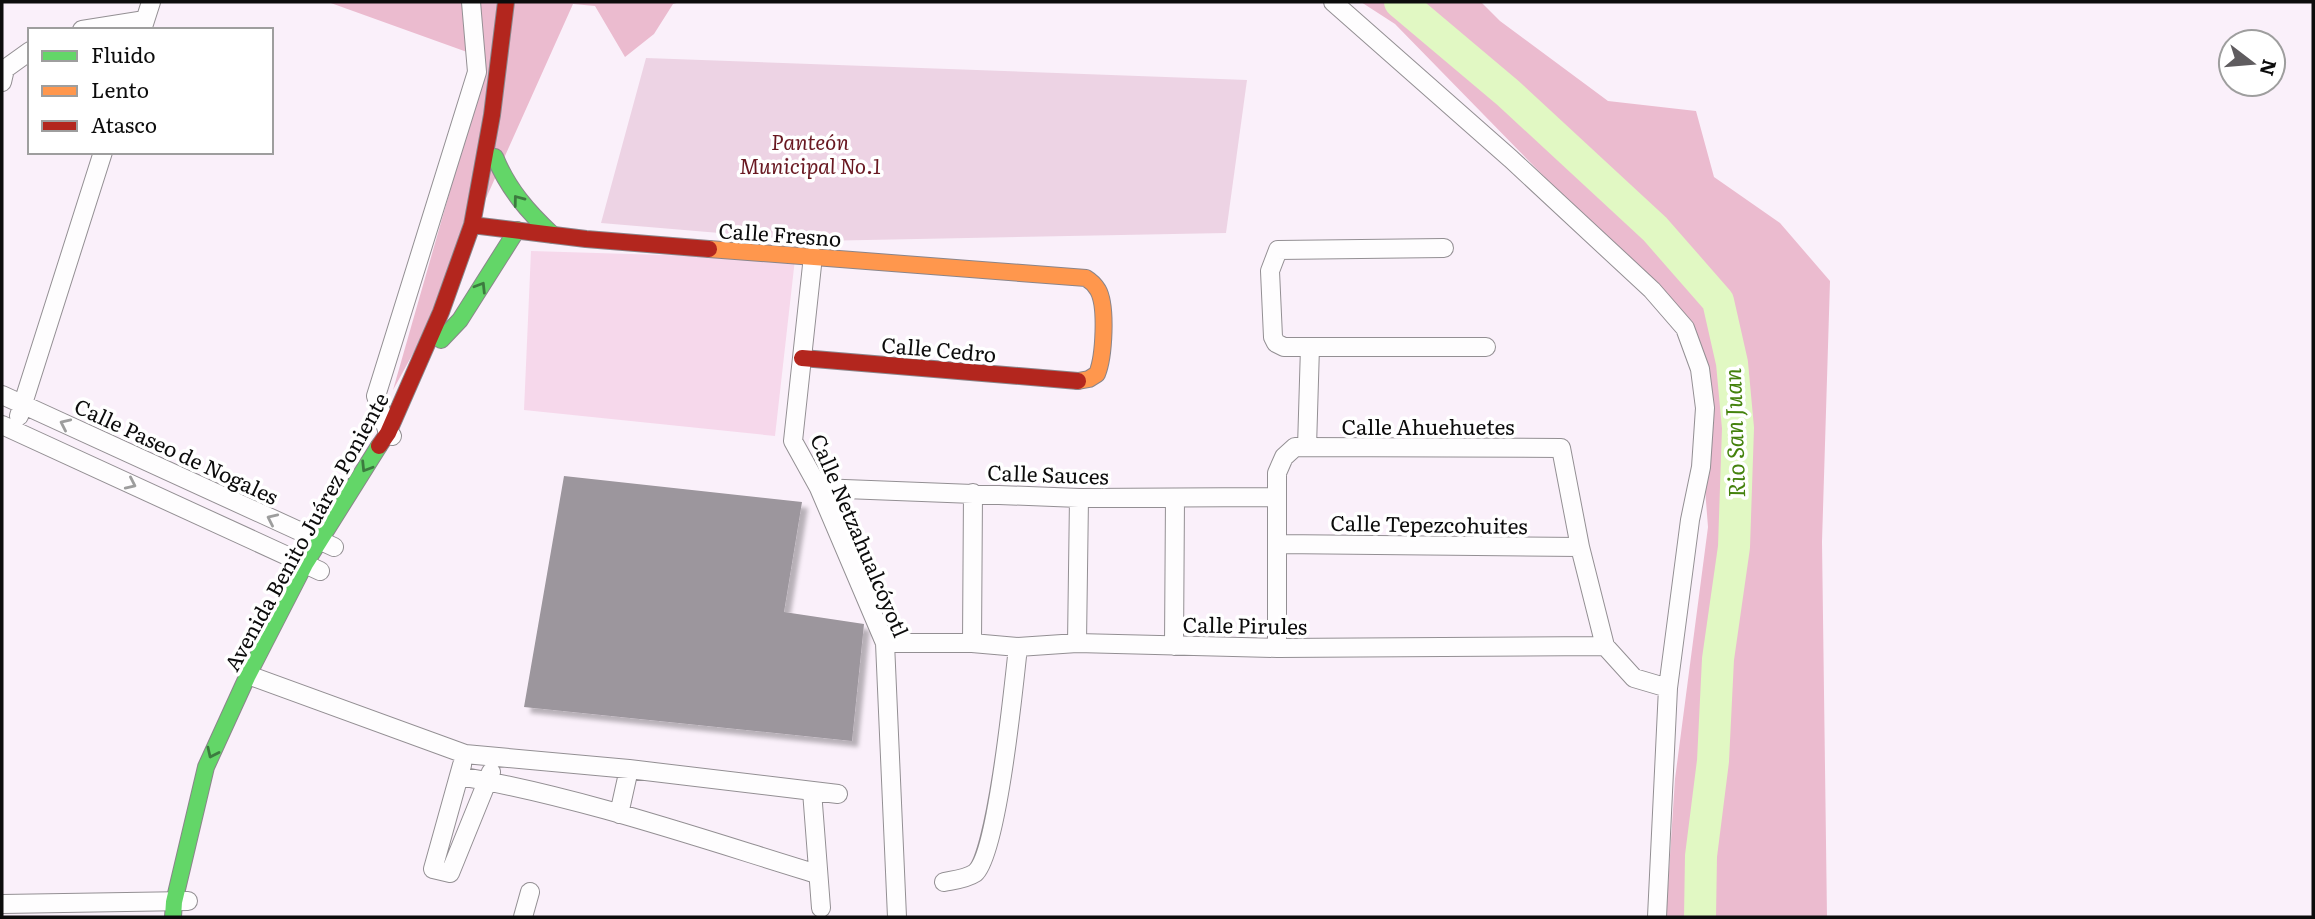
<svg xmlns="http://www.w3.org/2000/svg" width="2315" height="919" viewBox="0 0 2315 919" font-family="Literata,serif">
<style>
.forest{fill:#ebbbcf}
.cemetery{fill:#edd3e4}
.pitch{fill:#f6d8eb}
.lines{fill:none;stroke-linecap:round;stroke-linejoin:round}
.river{stroke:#e1f8c3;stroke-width:32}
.building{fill:#9c969d;filter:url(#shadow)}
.street-casing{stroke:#938f93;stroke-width:20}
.fast-casing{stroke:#8a858a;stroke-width:18}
.slow-casing{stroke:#8a858a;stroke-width:18}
.jam-casing{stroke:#8a858a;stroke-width:18}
.street{stroke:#fefdfe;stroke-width:18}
.fast{stroke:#63d668;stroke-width:16}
.slow{stroke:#ff974d;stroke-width:16}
.jam{stroke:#b3261e;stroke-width:16}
.oneway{stroke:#3c7b3f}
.oneway2{stroke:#9d9d9d}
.labels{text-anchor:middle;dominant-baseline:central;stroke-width:7;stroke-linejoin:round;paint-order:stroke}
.park-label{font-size:21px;font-style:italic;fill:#691821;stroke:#fff}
.street-label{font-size:21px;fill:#0c0c0c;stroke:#fff}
.water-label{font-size:23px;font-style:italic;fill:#44820d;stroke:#fff}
</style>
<defs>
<filter id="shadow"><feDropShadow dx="6" dy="6" stdDeviation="2" flood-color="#0004"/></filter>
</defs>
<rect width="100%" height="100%" fill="#faf0fa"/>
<!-- forest -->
<path class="forest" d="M328 2H680L673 4 654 34 625 57 595 6 573 4 432 319 393 390 484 72 467 52Z
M1361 2H1481L1500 21 1608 101 1696 111 1714 177 1780 223 1830 281 1822 542 1827 917H1666L1675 779 1708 527 1692 321 1565 198 1395 24Z"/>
<!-- cemetery -->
<path class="cemetery" d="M646 58 1247 80 1226 233 816 241 601 223Z"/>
<!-- pitch -->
<path class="pitch" d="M531 251 795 259 775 436 524 410Z"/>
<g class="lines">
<!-- river -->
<path class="river" d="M1400 2 1508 93 1655 229 1718 301 1732 363 1738 428 1734 547 1718 659 1713 761 1701 856 1700 917"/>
</g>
<!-- building -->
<path class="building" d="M564 476 802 502 784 612 864 624 852 741 524 707Z"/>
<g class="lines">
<defs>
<path id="street" d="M1333 2 1511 159 1652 290 1685 328 1700 369 1705 408 1701 467 1690 520 1668 688
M82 30 145 20
M142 30 151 2
M2 82 5 69 30 51
M1444 248 1278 250 1270 271 1273 337 1276 343 1284 347H1486
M813 256 793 441 819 488 885 643 897 917
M2 395 334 547
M19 416 103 152
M2 425 320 571
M392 436 388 433 376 396 477 72 471 2
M1307 447 1310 347
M819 488 1079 498 1275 497
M1278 544 1580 547
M885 643H972L1018 647 1077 643 1277 648 1605 646
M972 643 973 493
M1077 643 1079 498
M1174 646 1175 498
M1605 646 1634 678 1668 688 1657 917
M1277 648V473L1284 457 1295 447 1561 448 1580 547 1605 646
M248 675 465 754 629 769 838 794
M462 765 433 869 450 873 491 772
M459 776C581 797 699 838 817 874
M812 791 821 908
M619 814 629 769
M944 882C954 880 966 879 975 873 997 855 1014 684 1018 647
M2 904 188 901
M523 917 530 892"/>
<path id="fast" d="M495 157C508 189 528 212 553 235
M441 340 460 320 517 230
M173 917 174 902 206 767 248 675 305 564 379 446"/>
<path id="slow" d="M709 249 1086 278C1091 281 1095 285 1098 290 1107 306 1104 357 1097 374L1089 379 1078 381"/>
<path id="jam" d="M472 225 586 239 709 249
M802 358 1078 381
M379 446 388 433 441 312 472 225 492 115 506 2"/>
</defs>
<!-- street casing -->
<use href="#street" class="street-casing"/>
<!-- fast casing -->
<use href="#fast" class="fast-casing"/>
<!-- slow casing -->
<use href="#slow" class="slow-casing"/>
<!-- jam casing -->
<use href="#jam" class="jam-casing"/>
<!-- street -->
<use href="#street" class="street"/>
<!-- fast -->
<use href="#fast" class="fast"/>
<!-- slow -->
<use href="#slow" class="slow"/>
<!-- jam -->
<use href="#jam" class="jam"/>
</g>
<!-- one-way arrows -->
<defs><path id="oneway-chevron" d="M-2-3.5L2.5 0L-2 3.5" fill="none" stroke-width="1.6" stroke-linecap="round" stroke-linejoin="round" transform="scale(1.75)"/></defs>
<g class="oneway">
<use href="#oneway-chevron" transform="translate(518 200) rotate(-127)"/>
<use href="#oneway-chevron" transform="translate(481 287) rotate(-58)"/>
<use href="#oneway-chevron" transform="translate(366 467) rotate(122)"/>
<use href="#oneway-chevron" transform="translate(212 753) rotate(115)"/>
</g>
<g class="oneway2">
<use href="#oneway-chevron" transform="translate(65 424) rotate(-155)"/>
<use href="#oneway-chevron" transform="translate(131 484) rotate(25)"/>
<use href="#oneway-chevron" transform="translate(272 519) rotate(-155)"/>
</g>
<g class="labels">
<!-- park labels -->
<g class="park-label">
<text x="810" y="140">Panteón<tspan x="810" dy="24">Municipal No.1</tspan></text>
</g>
<!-- street labels -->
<g class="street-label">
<text transform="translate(780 233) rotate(4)">Calle Fresno</text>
<text transform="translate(939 348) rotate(5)">Calle Cedro</text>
<text x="1428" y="425">Calle Ahuehuetes</text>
<text transform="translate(177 450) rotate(25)">Calle Paseo de Nogales</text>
<text transform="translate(1048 473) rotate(2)">Calle Sauces</text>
<text transform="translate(1429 523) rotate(1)">Calle Tepezcohuites</text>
<text transform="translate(305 531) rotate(-61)">Avenida Benito Juárez Poniente</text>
<text transform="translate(861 535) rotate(67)">Calle Netzahualcóyotl</text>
<text transform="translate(1245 624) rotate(1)">Calle Pirules</text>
</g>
<!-- water labels -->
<g class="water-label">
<text transform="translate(1733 433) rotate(-92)">Rio San Juan</text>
</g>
</g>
<!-- border -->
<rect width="2315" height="919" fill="none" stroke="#0c0c0c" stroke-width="7"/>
<!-- legend -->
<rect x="28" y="28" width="245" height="126" fill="#ffffff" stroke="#9e9e9e" stroke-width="2"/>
<rect x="42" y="51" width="35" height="10" fill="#63d668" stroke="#9e9e9e" stroke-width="2"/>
<text x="91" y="63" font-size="21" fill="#0c0c0c">Fluido</text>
<rect x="42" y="86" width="35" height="10" fill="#ff974d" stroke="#9e9e9e" stroke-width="2"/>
<text x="91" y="98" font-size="21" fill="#0c0c0c">Lento</text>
<rect x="42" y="121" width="35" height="10" fill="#b3261e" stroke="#9e9e9e" stroke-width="2"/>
<text x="91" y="133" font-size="21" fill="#0c0c0c">Atasco</text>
<!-- north arrow -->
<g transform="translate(2252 63) rotate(106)"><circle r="33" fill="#ffffff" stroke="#9e9e9e" stroke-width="2"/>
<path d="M0-5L12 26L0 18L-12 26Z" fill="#5f5c5f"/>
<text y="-10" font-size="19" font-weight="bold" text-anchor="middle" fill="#0c0c0c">N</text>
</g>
</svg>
